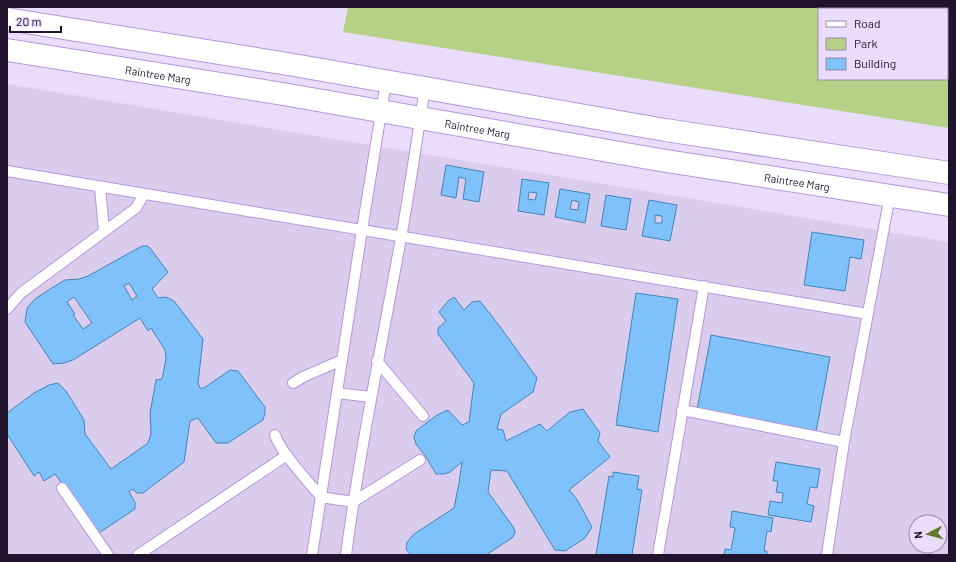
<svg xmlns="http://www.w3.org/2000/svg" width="956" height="562" viewBox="0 0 956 562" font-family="Barlow,sans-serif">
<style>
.built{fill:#daccec;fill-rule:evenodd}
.green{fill:#b5d185;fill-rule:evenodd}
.building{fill:#7fc2fb;stroke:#4285ba;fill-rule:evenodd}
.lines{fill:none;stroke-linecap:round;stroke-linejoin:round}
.service-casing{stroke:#b696dd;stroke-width:12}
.primary-casing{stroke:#b696dd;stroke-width:24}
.service{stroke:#fff;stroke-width:10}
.primary{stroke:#fff;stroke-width:22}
.labels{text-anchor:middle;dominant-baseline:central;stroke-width:3;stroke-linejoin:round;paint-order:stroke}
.street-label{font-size:11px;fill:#20132d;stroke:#eaddfb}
</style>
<rect width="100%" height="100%" fill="#eaddfb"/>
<!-- built -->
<path class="built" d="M7 84 949 242V555H7ZM916 522H940V546H916Z"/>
<!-- green -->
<path class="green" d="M348 7H949V128L343 32ZM819 9H947V79H819Z"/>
<!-- building -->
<path class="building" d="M446 165 484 172 479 202 463 199 466 179 459 177 456 198 441 195Z
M522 179 549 183 544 215 518 211ZM529 192 537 193 535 200 528 199Z
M560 189 590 194 585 223 555 217ZM572 200 579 202 578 210 570 209Z
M606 195 631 199 626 230 601 226Z
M649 200 677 205 670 241 642 236ZM655 215 662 216V223H655Z
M812 232 864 240 861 259 850 257 845 291 804 285Z
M142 246H147L150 248 168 272 152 289 158 298 166 297 174 301 203 339 198 383 200 388H204L230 370 238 371 265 407V413L263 420 228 443H216L198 418 190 421 184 462 143 493H137L132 489 129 492 135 502V509L99 533 55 474 44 481 39 472 34 476 7 434V413L34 393 49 385 58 383 66 391 84 420 85 434 111 469 148 443 151 434 150 413 156 380 162 379 166 359 165 350 151 328 148 331 140 318 73 360 64 363 53 364 25 322 27 308 35 299 50 289 65 280 79 279 88 276ZM129 283 137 296 132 300 124 286ZM74 297 92 323 83 329 73 315 75 314 67 302Z
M636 293 678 299 658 432 616 425Z
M454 297 464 310 472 302 480 301 501 328 537 378 533 392 501 414 497 429 503 430 506 441 540 424 547 431 570 412 583 409 600 433 598 441 610 457 569 490 576 498 592 527 585 538 565 551 555 550 507 471 491 470 488 492 514 528 515 533 512 538 486 555H411L406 549 407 542 414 534 454 508 459 483 462 462 450 472 444 474H436L426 457 416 444 414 437 416 431 425 424 437 415 448 410 462 425 469 422 474 383 438 334V328L446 321 439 312 448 301Z
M711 335 830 357 816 432 697 410Z
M776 462 820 469 817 488 810 487 807 504 814 506 811 522 768 515 770 501 782 503 783 493 776 492 778 481H773Z
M613 472 639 476 637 489 642 490 632 555H596L609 476 613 477Z
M732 511 773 518 771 532 767 531 764 551H767V555H724L725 549 731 550 735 528 730 527Z"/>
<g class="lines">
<defs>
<path id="service" d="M7 171 868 314
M100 187 104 231
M7 309 21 293 136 208 144 194
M377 361 423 416
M293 383 303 377 342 360
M337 393 371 397
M682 410 844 442
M275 435C281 453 308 481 321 497L353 502 420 460
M62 488 108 555
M138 555 287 455
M312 555 362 230 386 82
M346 555C360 449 382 343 401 238 410 188 417 138 425 88
M658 555 704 286
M827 555 844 442 890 195"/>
<g id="primary">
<path d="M7 19 288 64 665 130 949 173"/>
<path id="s1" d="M7 50 283 94 660 160 949 205"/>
</g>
</defs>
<!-- service casing -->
<use href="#service" class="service-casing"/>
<!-- primary casing -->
<use href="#primary" class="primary-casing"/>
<!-- service -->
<use href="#service" class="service"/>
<!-- primary -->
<use href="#primary" class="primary"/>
</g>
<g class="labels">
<!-- street labels -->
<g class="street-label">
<text stroke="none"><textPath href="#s1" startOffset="153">Raintree Marg</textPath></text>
<text stroke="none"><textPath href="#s1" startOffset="477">Raintree Marg</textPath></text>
<text stroke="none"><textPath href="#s1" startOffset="801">Raintree Marg</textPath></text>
</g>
</g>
<!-- border -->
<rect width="956" height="562" fill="none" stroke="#20132d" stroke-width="16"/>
<!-- legend -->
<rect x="818" y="8" width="130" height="72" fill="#eaddfb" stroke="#998ca9"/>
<rect x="826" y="21" width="20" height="6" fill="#ffffff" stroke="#998ca9"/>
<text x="854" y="28" font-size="12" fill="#20132d">Road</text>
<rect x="826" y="38" width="20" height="12" fill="#b5d185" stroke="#998ca9"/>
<text x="854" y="48" font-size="12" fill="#20132d">Park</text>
<rect x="826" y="58" width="20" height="12" fill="#7fc2fb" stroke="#998ca9"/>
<text x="854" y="68" font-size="12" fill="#20132d">Building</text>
<!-- north arrow -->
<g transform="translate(928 534) rotate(264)"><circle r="19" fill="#eaddfb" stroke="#998ca9"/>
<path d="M0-3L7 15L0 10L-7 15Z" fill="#60792c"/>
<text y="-6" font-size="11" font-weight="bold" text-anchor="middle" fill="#20132d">N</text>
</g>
<!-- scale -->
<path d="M10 26v6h51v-6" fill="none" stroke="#20132d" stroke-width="2"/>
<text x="16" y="26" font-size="12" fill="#20132d" stroke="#eaddfb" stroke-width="3" paint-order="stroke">20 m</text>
</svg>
